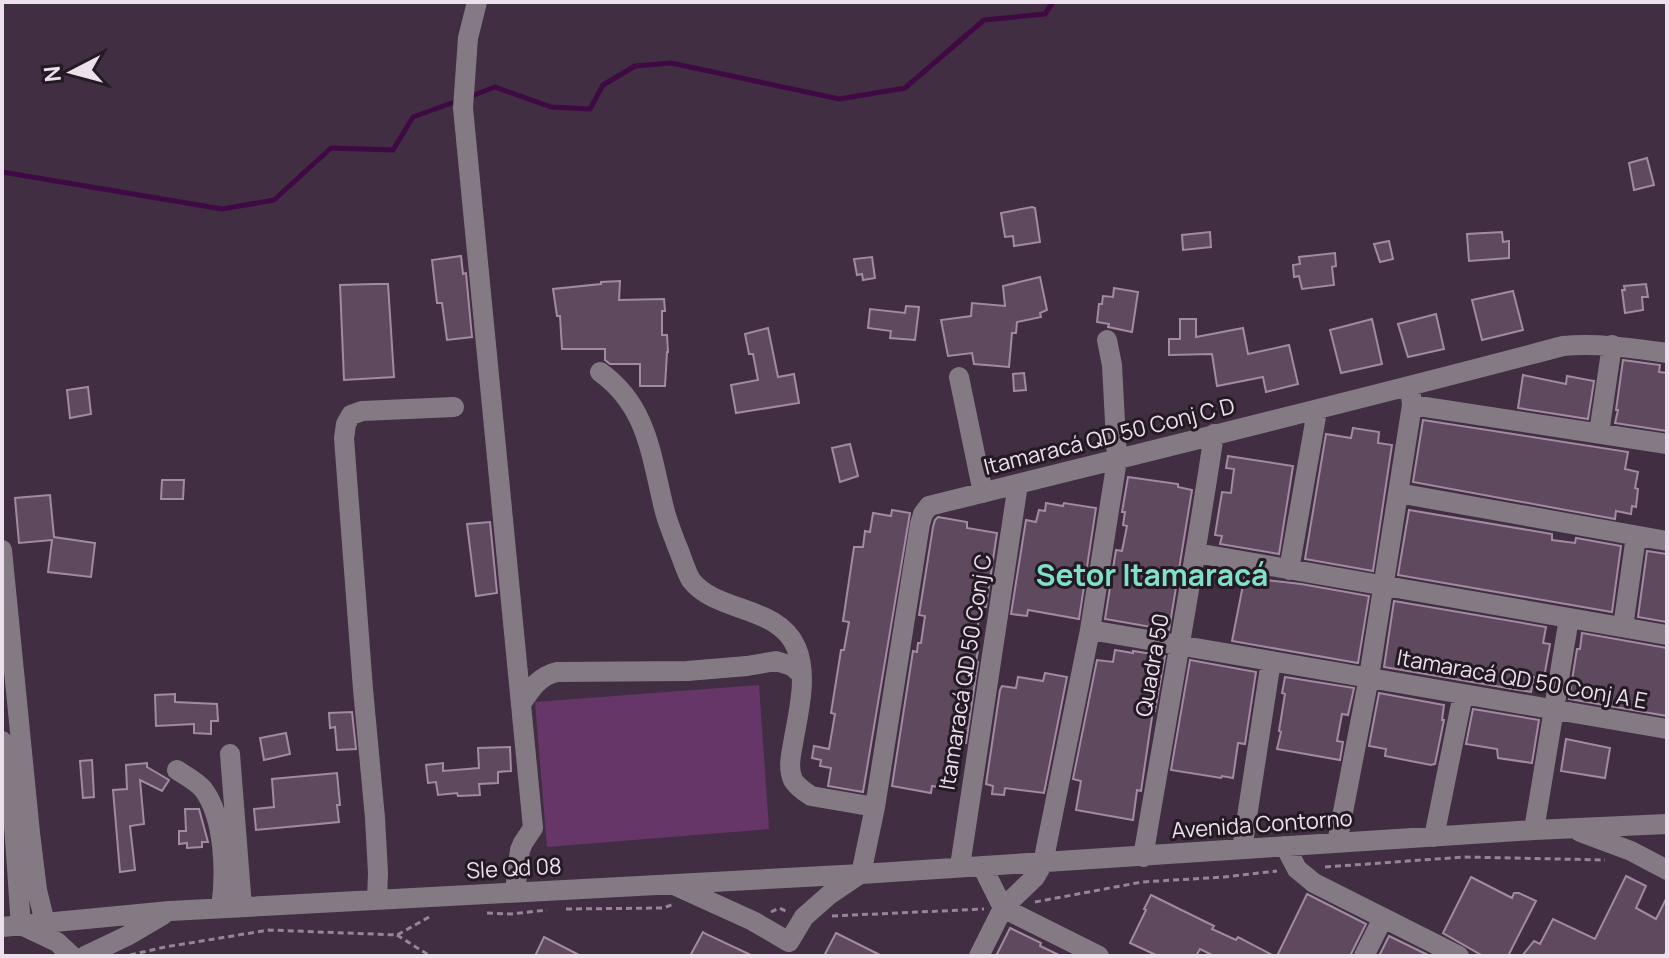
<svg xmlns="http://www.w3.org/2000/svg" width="1669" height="958" viewBox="0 0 1669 958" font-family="Manrope,sans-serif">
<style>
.green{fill:#663668}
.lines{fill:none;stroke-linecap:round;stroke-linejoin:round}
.stream{stroke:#3f0a43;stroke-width:5}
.building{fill:#5e495e;stroke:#a18aa2;stroke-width:2}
.path{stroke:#958595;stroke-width:3;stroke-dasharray:6 4;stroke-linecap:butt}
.minor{stroke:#847a84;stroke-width:20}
.labels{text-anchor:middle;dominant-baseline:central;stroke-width:6;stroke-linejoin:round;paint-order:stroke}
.street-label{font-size:22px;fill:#ece0ec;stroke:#231a23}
.district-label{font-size:30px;font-weight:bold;fill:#7fe1c8;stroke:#231a23}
</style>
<rect width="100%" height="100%" fill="#422e42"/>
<!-- green -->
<path class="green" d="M759 685 769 829 547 847 535 702Z"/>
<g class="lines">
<!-- stream -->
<path class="stream" d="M469 97 495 87 551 107 590 109 603 85 635 66 671 63 839 99 905 88 984 20 1045 14 1053 2
M2 172 222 209 274 200 331 148 393 150 413 117 460 100"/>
</g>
<!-- building -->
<path class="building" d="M1647 158 1654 185 1634 190 1629 163Z
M1032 207 1035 208 1040 242 1014 246 1013 236 1005 237 1001 213Z
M1210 232 1211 247 1183 250 1182 235Z
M1502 232 1503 242 1509 241V258L1469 261 1467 234Z
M1389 241 1393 259 1380 262 1374 244Z
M1335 253 1336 266 1332 267 1334 285 1302 289 1299 276 1294 277 1293 265 1300 264 1299 257Z
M461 256 463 274 466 273 472 337 447 340 442 303H437L432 260Z
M872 257 875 278 863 280 862 274 857 275 854 259Z
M1040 277 1047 310 1040 313 1041 317 1017 322 1016 333H1012L1009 367 974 364 972 353 948 356 941 320 971 316 972 303 1005 306 1003 286Z
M620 281 619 300 664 299 665 311H662V335H667L668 352H667L665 386H640V364H610L605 360V349H562L560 316H557L553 289 601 284V282Z
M374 284H388L394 377 344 380 340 285Z
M1646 284 1648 297H1642L1643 310 1625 313 1622 290H1625L1624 286Z
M1114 288 1138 292 1132 332 1108 327 1109 324 1097 322 1099 304H1102L1103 296 1113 297Z
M1513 291 1523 330 1482 340 1472 300Z
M906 306 919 307 915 340 890 338 891 331 868 328 870 309 905 313Z
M1436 314 1444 349 1408 357 1398 324Z
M1180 319H1196V337L1243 328 1248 354 1289 345 1298 384 1266 392 1263 377 1217 386 1212 354 1169 355V339H1180Z
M1372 319 1382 364 1341 373 1330 330Z
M768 328 778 377 794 374 799 403 736 413 731 385 758 380 753 354H749L745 334Z
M1623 360 1660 365 1659 372 1667 373V431L1615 423 1618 410H1616Z
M1024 373 1026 390 1014 391 1013 374Z
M1523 375 1566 384 1567 376 1594 381 1588 419 1518 408Z
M88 387 91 414 70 418 67 390Z
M1423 420 1628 452 1625 469 1638 472 1635 488 1638 489 1636 507 1632 506 1631 514 1616 511 1615 519 1413 482Z
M1353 428 1379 432 1378 443 1392 445 1373 571 1305 559 1326 434 1351 438Z
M850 444 858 476 840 482 832 448Z
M1228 456 1293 466 1279 554 1220 544 1222 536 1215 535 1222 492 1231 493 1234 469 1226 468Z
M1128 477 1178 484V487L1192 490 1169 630 1105 619 1116 550 1122 551 1127 526 1123 525 1125 512H1122Z
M162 480H184L183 499H161Z
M50 495 54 537 95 543 91 577 48 572 52 540 19 543 15 498Z
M1046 503 1063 506 1064 503 1096 508 1079 619 1028 610 1027 616 1011 614 1026 520 1036 522 1039 510 1045 511Z
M892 510 910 513 863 792 828 786 831 768 820 766 821 760 812 758 814 746 829 749 835 714 831 713 841 650H844L849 622 843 621 854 547H863L865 531 870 532 873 513 891 516Z
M1409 510 1552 534V540L1575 543 1576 538 1621 546 1612 612 1398 575Z
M938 517 967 522V528L997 533 986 607H981L975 643 979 644 976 662H978L966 743H962L955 790 932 786 931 793 892 786 913 651 917 652 918 643H921L925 616 919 615 933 527 935 520Z
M490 522 497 593 476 596 467 524Z
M1647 551 1667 554V622L1638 617Z
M1245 575 1256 577V579L1301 584 1369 596 1358 663 1232 641Z
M1394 601 1546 627 1543 643 1550 644 1544 678 1534 677 1531 692 1384 667Z
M1582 633 1667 648V716L1569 699 1577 649H1580Z
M1115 650 1133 653V651L1165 656 1155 711 1153 710 1141 791 1137 790 1133 820 1076 810 1081 781 1073 779 1097 660 1113 662Z
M1190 660 1256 672 1245 744 1238 743 1233 778 1222 776 1221 778 1171 770Z
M1045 673 1067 677 1044 793 1005 788 1004 795 992 794 993 786 986 784 1000 690 1002 686 1016 688 1018 677 1043 681Z
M1285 677 1354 688 1348 715 1342 714 1337 741 1343 742 1340 760 1277 749 1281 732 1279 731 1285 694 1282 693Z
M1379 693 1444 705 1442 720H1444L1435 764 1431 765 1385 756 1386 749 1369 746Z
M175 694V702L217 704 218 721H211V734L194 733V724L156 726 155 695Z
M1473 709 1539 720 1532 763 1498 758 1497 749 1466 744Z
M352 712 356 749 337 750 335 727 330 728 329 713Z
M286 733 290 754 264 760 260 738Z
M1566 739 1610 748 1605 778 1561 771Z
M510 747 511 771 498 772V783L479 784 480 795 458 796 457 793 438 795 436 782 428 783 426 765 443 763V771L479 768 478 748Z
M92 760 94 797 83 798 80 761Z
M147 763V767L169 780 162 791 140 780 144 824 130 826 135 870 120 872 113 790 127 789 126 765Z
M337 773 340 805H337L339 822 256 830 254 809 274 807 272 779Z
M185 809H199L208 842H202V847L187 848V843L179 844V831H186Z
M1626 876 1646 886 1636 908 1656 919 1667 897V950L1664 956H1522L1534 941 1540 944 1553 919 1595 939Z
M1471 877 1512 898 1514 893H1519L1536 901 1508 956H1483L1443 933Z
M1307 894 1366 924 1350 956H1277Z
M1151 895 1214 926 1212 929 1236 940 1238 937 1274 956H1214L1200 949 1196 956H1158L1130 943 1146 910 1144 909Z
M1010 928 1041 943 1040 946 1061 956H996Z
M703 932 706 934 753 956H690Z
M836 933 882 956H824Z
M1389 936 1430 956H1379Z
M544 937 581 956H535Z"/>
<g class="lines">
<!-- path -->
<path class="path" d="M1325 867 1464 857 1605 860
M1035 902 1142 882 1224 877 1277 871
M566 909 663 908 674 904
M771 912 779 908 786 911
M487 913 511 914 547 910
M832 916 984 909
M397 935 430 956
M130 955 165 947 269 930 397 935 431 916"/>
<!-- minor -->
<path class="minor" d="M477 2 468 38 463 108 533 828 523 843 520 850 515 892
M600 372C649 407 651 458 665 512 668 523 673 535 677 546 682 557 685 570 691 580 716 613 778 605 796 647 808 674 799 710 794 738 792 751 787 767 793 780 797 787 805 792 811 796L875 807
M959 377 983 493
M1412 405 1667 444
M1599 433 1612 345
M1398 493 1667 541
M2 550 30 833 37 890 45 923
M1196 553 1667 635
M1289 570 1317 411
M1623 627 1636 536
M1090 630 1667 729
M521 704C531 689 539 676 557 672L687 671 747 666 776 661 792 666 801 674
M2 741C15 800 16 865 21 925L57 942 72 956
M230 754 242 907
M177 770C186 776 196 781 203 789 225 818 226 874 221 908
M1534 830 1569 618
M1580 832 1631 851 1667 870
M1434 837 1463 694
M1337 843 1369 677 1412 405 1410 387
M1285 846 1297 869 1314 883 1459 956
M1242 849 1271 661
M1143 857C1167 716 1193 575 1214 434
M960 866 1018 484
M982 866 1003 908
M861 874 875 807 920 524 923 514 929 506C1141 453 1352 402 1563 346 1599 343 1632 348 1667 353
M678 887 753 921 789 942 804 917 829 895 860 874
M377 900 378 873 375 818 363 689 344 438 346 424 351 415 362 411 454 407
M1003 908 1099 956
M2 927 170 911 861 874 1534 830 1667 824
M85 956 129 935 163 915
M979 956 1003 908 1035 877 1043 863 1090 630 1117 460 1112 365 1107 340
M1364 956 1383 918"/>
</g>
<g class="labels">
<!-- street labels -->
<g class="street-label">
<text transform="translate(1109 436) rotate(-14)">Itamaracá QD 50 Conj C D</text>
<text transform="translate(1152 665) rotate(-80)">Quadra 50</text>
<text transform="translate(965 672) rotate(-81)">Itamaracá QD 50 Conj C</text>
<text transform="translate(1522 679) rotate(10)">Itamaracá QD 50 Conj A E</text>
<text transform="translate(1262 824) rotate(-4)">Avenida Contorno</text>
<text transform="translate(514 868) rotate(-3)">Sle Qd 08</text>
</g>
<!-- district labels -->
<g class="district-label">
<text x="1152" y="574">Setor Itamaracá</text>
</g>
</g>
<!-- border -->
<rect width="1669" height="958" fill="none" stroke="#ece0ec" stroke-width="8"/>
<!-- north arrow -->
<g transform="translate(72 72) rotate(264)" stroke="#231a23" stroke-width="6" paint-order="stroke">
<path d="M0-6L14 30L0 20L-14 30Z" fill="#ece0ec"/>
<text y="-12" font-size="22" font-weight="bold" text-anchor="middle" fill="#ece0ec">N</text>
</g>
</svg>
